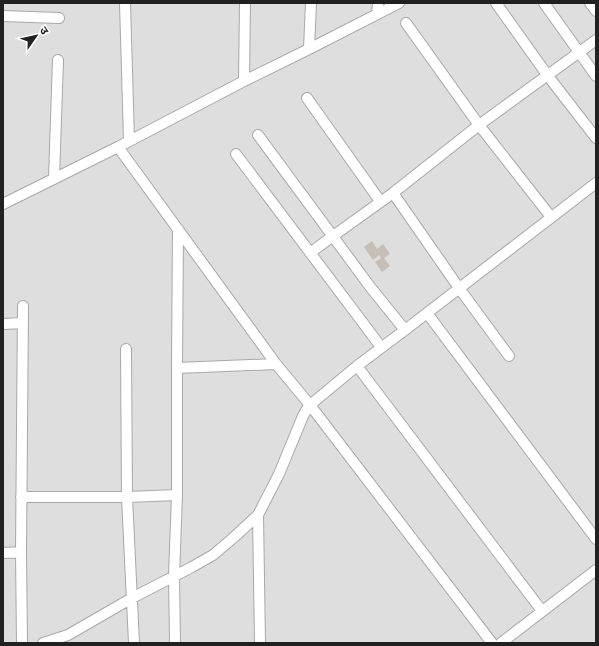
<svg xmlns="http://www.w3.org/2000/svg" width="599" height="646" viewBox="0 0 599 646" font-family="Quicksand,'Noto Sans Devanagari',sans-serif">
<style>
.residential{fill:#dfdede}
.building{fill:#c7beb6}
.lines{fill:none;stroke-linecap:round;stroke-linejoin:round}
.street-casing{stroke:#a8a8a8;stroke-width:12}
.street{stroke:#fff;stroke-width:10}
</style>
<rect width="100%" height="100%" fill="#f2efe8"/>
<!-- residential -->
<path class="residential" d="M3 3H596V643H3Z"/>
<!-- building -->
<path class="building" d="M372 241 377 249 383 244 390 254 384 258 390 266 382 272 375 262 381 258 379 255 373 260 364 247Z"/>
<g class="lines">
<defs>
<path id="street" d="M125 3 129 140
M496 3 548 76 596 138
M544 3 596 76
M590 3 596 11
M377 14 378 3
M3 16 59 18
M406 23 479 125 551 217
M309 49 311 3
M244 81 245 3
M307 98 380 201
M258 135 371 288 405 330
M118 147 276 364 310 405 492 643
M236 154 381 347
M54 178 58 60
M393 193 459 288 509 356
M3 204 118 147 244 81 309 49 399 3
M310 253 333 236 393 193 479 125 596 40
M427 313 596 539
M3 324 23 323
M126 349 127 497 134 643
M357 366 542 611
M177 368 276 364
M21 497H127L177 495
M258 515 260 643
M3 553 21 552
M22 643 21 552 23 306
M43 643 68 635 132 598 192 567 213 555 232 539 258 515 279 474 303 416 307 409 310 405 357 366 405 330 596 183
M175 643 174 576 177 495V368L178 229
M501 643 596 570"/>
</defs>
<!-- street casing -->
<use href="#street" class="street-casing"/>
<!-- street -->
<use href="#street" class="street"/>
</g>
<!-- border -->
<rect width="599" height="646" fill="none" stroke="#212121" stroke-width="8"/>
<!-- north arrow -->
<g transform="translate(36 36) rotate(56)" stroke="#ffffff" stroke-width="3" paint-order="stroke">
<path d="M0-3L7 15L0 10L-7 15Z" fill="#212121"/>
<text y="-6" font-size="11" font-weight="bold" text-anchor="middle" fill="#212121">उ</text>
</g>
</svg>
